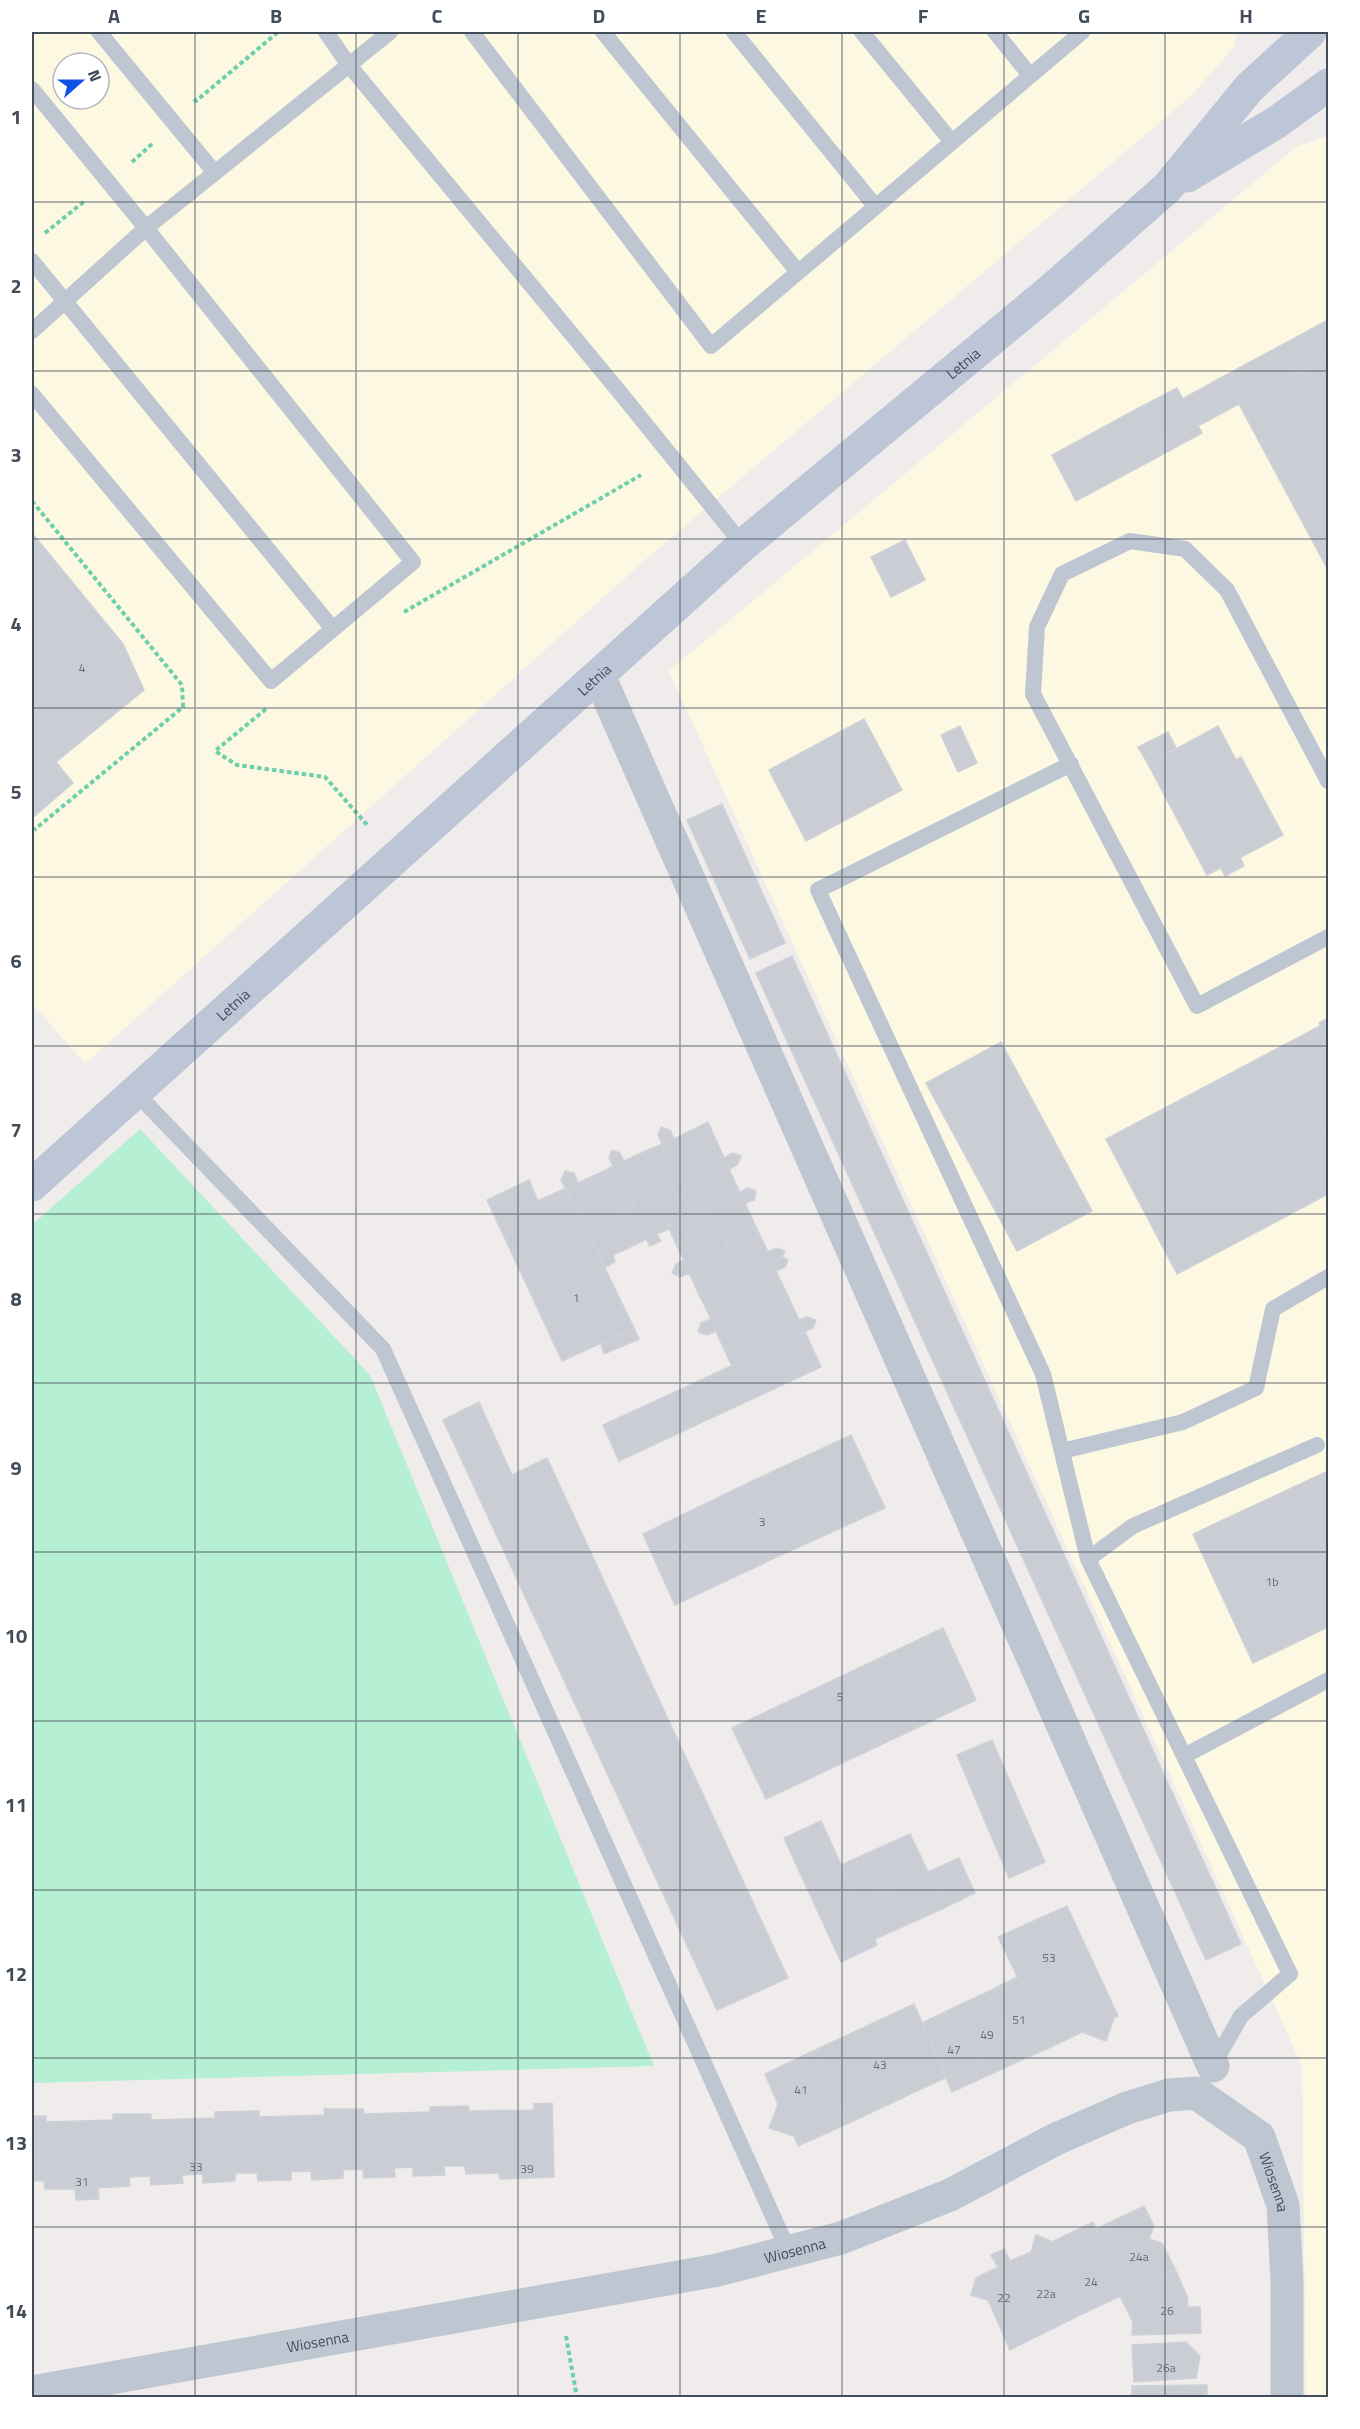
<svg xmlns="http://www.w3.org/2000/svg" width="1360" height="2429" viewBox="0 0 1360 2429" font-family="'Titillium Web',sans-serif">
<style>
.commercial{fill:#fcf8e2;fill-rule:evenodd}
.green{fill:#b6f0d4}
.building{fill:#cacdd4;stroke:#cfd1d8;stroke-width:1.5}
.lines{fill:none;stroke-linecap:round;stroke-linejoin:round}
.path{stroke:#6dd0ab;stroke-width:4;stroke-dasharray:4.5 3;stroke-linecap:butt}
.lane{stroke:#bec6d2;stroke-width:16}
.street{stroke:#bec6d2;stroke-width:33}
.secondary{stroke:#bdc6d7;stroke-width:33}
.grid{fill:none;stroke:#434d5a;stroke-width:1.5;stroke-opacity:0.55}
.labels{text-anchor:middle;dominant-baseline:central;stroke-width:4.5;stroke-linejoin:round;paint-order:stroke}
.number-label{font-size:12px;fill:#656d78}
.street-label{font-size:15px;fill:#434d5a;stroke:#fff}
.neatline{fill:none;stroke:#434d5a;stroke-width:2}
.grid-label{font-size:20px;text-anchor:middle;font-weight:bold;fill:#434d5a}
</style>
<rect width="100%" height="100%" fill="#efeceb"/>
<!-- commercial -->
<path class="commercial" d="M32 32H1238L1234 47 1191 96 645 560 85 1064 32 1003ZM63 63H99V99H63Z
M1328 136V2397H1306L1302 2066 669 671 1296 147Z"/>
<!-- green -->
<path class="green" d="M140 1129 370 1375 654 2066 32 2083V1225Z"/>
<!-- building -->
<path class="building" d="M1328 320V356L1239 404 1224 376Z
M1328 356V570L1239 404Z
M1224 376 1239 404 1198 426 1184 398Z
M1177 388 1202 433 1169 451 1144 405Z
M1144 405 1169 451 1076 501 1052 455Z
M32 533 123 644 144 690 56 762 73 783 32 818Z
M905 540 925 580 891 597 871 557Z
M864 719 902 790 806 841 769 770Z
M960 726 977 763 958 772 941 735Z
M1218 726 1236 760 1166 798 1148 764Z
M1168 732 1176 748 1148 764 1138 747Z
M1241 757 1283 835 1207 875 1166 798Z
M722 804 785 943 750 959 687 820Z
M1240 857 1244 866 1225 876 1221 868Z
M792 956 1241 1944 1206 1960 756 973Z
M1328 1018V1042L1319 1023Z
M1320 1026 1328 1041V1132L1258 1170 1212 1083Z
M1001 1042 1092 1211 1017 1251 926 1083Z
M1212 1083 1283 1218 1177 1274 1106 1139Z
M708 1122 724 1158 732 1153 741 1156 737 1165 729 1169 740 1193 693 1215 682 1192 694 1186 689 1175 703 1169 686 1133Z
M661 1127 670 1130 674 1139 686 1133 703 1169 689 1175 694 1186 676 1195 671 1183 654 1191 637 1155 662 1144 658 1135Z
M1328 1132V1194L1283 1218 1258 1170Z
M612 1150 620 1153 624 1161 637 1155 654 1191 632 1201 635 1207 623 1213 604 1171 613 1166 609 1158Z
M565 1171 574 1173 578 1183 604 1171 637 1244 613 1255 615 1262 606 1267 561 1180Z
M529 1180 538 1201 566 1188 634 1328 562 1361 487 1200Z
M671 1183 676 1195 682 1192 693 1215 668 1226 669 1229 657 1234 661 1241 650 1246 646 1239 637 1244 623 1213 635 1207 632 1201Z
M748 1188 756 1191 754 1200 745 1203 756 1227 725 1241 721 1232 709 1237 706 1230 676 1244 668 1226Z
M756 1227 768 1252 776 1248 785 1251 782 1257 699 1295 693 1281 723 1267 718 1256 730 1251 725 1241Z
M706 1230 709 1237 721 1232 730 1251 718 1256 723 1267 693 1281 689 1273 680 1277 672 1273 676 1264 684 1260 676 1244Z
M782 1257 788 1260 785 1267 776 1271 788 1296 757 1311 753 1302 741 1307 737 1296 707 1310 699 1295Z
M737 1296 741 1307 753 1302 761 1319 750 1324 754 1333 723 1347 716 1331 707 1335 698 1332 701 1323 711 1319 707 1310Z
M788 1296 799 1320 807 1317 816 1320 813 1328 732 1366 723 1347 754 1333 750 1324 761 1319 757 1311Z
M634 1328 639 1339 604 1354 601 1344Z
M805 1332 821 1367 619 1461 603 1425Z
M479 1402 512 1475 547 1458 788 1978 717 2010 443 1420Z
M851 1435 885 1508 779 1556 746 1484Z
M1328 1471V1627L1253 1663 1193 1534Z
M746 1484 779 1556 675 1605 643 1534Z
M943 1628 976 1700 766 1799 732 1728Z
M992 1740 1045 1862 1009 1878 957 1755Z
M821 1821 859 1904 928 1872 944 1908 875 1939 877 1945 841 1962 784 1838Z
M910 1834 928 1872 859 1904 841 1865Z
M959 1858 975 1893 944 1908 928 1872Z
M1067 1906 1118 2016 1114 2018 1106 2041 1082 2032 1051 2047 1019 1976 1018 1978 998 1937Z
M1019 1976 1051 2047 1019 2061 987 1992Z
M987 1992 1019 2061 987 2076 955 2007Z
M914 2004 947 2077 847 2124 813 2051Z
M955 2007 987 2076 952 2092 922 2023Z
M813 2051 847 2124 798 2146 794 2136 769 2128 778 2104 765 2074Z
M552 2103 554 2177 500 2179 499 2173 466 2174 465 2166H444L445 2175 413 2176V2167L394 2168 395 2177 364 2178 363 2169 343 2170V2178L312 2180 311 2171 291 2172V2180L258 2181 257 2173H235V2181L203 2183V2174L182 2175 183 2183 151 2185 150 2176 129 2177 130 2186 98 2188 99 2199 76 2200 75 2189H45L44 2181H32V2116H46V2122L113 2120V2114H151V2120L215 2118V2112L259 2111V2117L325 2115 324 2109H363L364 2114 430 2112V2107L468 2106 469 2111 534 2110V2104Z
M1144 2206 1154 2226 1149 2239 1162 2243 1175 2269 1127 2293 1096 2229Z
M1093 2222 1127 2293 1078 2316 1055 2269 1070 2261 1063 2246 1052 2242Z
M1036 2235 1063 2246 1070 2261 1055 2269 1078 2316 1046 2332 1010 2261 1031 2252Z
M1004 2249 1046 2332 1010 2350 988 2300 971 2295 976 2278 998 2267 991 2255Z
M1175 2269 1187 2296 1188 2307H1200L1201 2333 1132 2335 1133 2322 1120 2296Z
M1186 2342 1200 2356 1196 2378 1134 2382 1132 2345Z
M1207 2385V2398H1132V2386Z"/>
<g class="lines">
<!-- path -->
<path class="path" d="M194 99 196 101 278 32
M132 162 153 143
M45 233 86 200
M32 501 182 685 183 707 34 830
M404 612 641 475
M266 709 215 751 237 765 325 777 369 827
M566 2336 577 2398"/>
<!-- lane -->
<path class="lane" d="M99 32 215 173
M326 32 348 64 622 395 743 545
M472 32 711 346 1082 32
M603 32 798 272
M734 32 875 206
M862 32 952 142
M995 32 1030 75
M32 89 146 228 413 562 271 681 32 394
M32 261 333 629
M32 331 146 228 390 32
M1071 764 818 890 1043 1374 1088 1559
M1328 781 1227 590 1185 549 1130 541 1062 574 1037 627 1033 694 1197 1006 1328 937
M136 1093 383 1349 789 2252
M1062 1451 1183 1422 1256 1388 1273 1309 1328 1277
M1184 1756 1088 1559 1133 1526 1317 1445
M1212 2067 1241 2016 1290 1974 1184 1756 1328 1680"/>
<!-- street -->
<g class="street">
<path d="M599 676 1213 2066"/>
<path id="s1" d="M32 2392 718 2270 841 2238 950 2195 1056 2139 1127 2108 1169 2095 1196 2093 1259 2137 1283 2205 1287 2280V2398"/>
</g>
<!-- secondary -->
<g class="secondary">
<path d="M1187 176 1277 122 1328 85"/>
<path id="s2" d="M32 1185 743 545 1051 290 1167 188 1249 88 1310 32"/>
</g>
</g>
<!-- grid -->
<path class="grid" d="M195 32V2398M356 32V2398M518 32V2398M680 32V2398M842 32V2398M1004 32V2398M1165 32V2398M32 202H1328M32 371H1328M32 539H1328M32 708H1328M32 877H1328M32 1046H1328M32 1214H1328M32 1383H1328M32 1552H1328M32 1721H1328M32 1890H1328M32 2058H1328M32 2227H1328"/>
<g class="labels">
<!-- number labels -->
<g class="number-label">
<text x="82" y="667">4</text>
<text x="576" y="1297">1</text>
<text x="762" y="1521">3</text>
<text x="1272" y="1581">1b</text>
<text x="840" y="1696">5</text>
<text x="1049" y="1957">53</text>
<text x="1019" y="2019">51</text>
<text x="987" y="2034">49</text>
<text x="954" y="2049">47</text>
<text x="880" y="2064">43</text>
<text x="801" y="2089">41</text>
<text x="196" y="2166">33</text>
<text x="527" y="2168">39</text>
<text x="82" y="2181">31</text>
<text x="1139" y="2256">24a</text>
<text x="1091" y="2281">24</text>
<text x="1046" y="2293">22a</text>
<text x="1004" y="2297">22</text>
<text x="1167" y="2310">26</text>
<text x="1166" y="2367">26a</text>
</g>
<!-- street labels -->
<g class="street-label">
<text stroke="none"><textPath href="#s2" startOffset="1242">Letnia</textPath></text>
<text stroke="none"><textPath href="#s2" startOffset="756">Letnia</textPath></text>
<text stroke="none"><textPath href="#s2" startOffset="270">Letnia</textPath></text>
<text stroke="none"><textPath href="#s1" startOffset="1334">Wiosenna</textPath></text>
<text stroke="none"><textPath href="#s1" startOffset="776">Wiosenna</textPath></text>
<text stroke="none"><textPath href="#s1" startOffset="290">Wiosenna</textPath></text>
</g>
</g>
<!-- border -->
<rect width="1360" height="2429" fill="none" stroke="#ffffff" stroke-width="66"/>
<!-- north arrow -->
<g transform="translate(81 81) rotate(69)"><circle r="28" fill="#ffffff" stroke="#b4b8bd" stroke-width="1.5"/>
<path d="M0-4.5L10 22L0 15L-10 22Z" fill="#0f52e5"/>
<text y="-9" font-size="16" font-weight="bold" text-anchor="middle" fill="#434d5a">N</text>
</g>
<rect x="33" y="33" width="1294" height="2363" class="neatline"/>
<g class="grid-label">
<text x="114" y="23">A</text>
<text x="276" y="23">B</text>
<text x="437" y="23">C</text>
<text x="599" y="23">D</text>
<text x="761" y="23">E</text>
<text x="923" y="23">F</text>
<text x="1084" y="23">G</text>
<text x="1246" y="23">H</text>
<text x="16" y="124">1</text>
<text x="16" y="293">2</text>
<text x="16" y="462">3</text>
<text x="16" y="631">4</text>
<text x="16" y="799">5</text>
<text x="16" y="968">6</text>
<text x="16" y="1137">7</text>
<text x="16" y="1306">8</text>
<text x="16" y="1475">9</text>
<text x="16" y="1643">10</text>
<text x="16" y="1812">11</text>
<text x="16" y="1981">12</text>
<text x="16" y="2150">13</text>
<text x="16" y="2318">14</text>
</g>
</svg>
